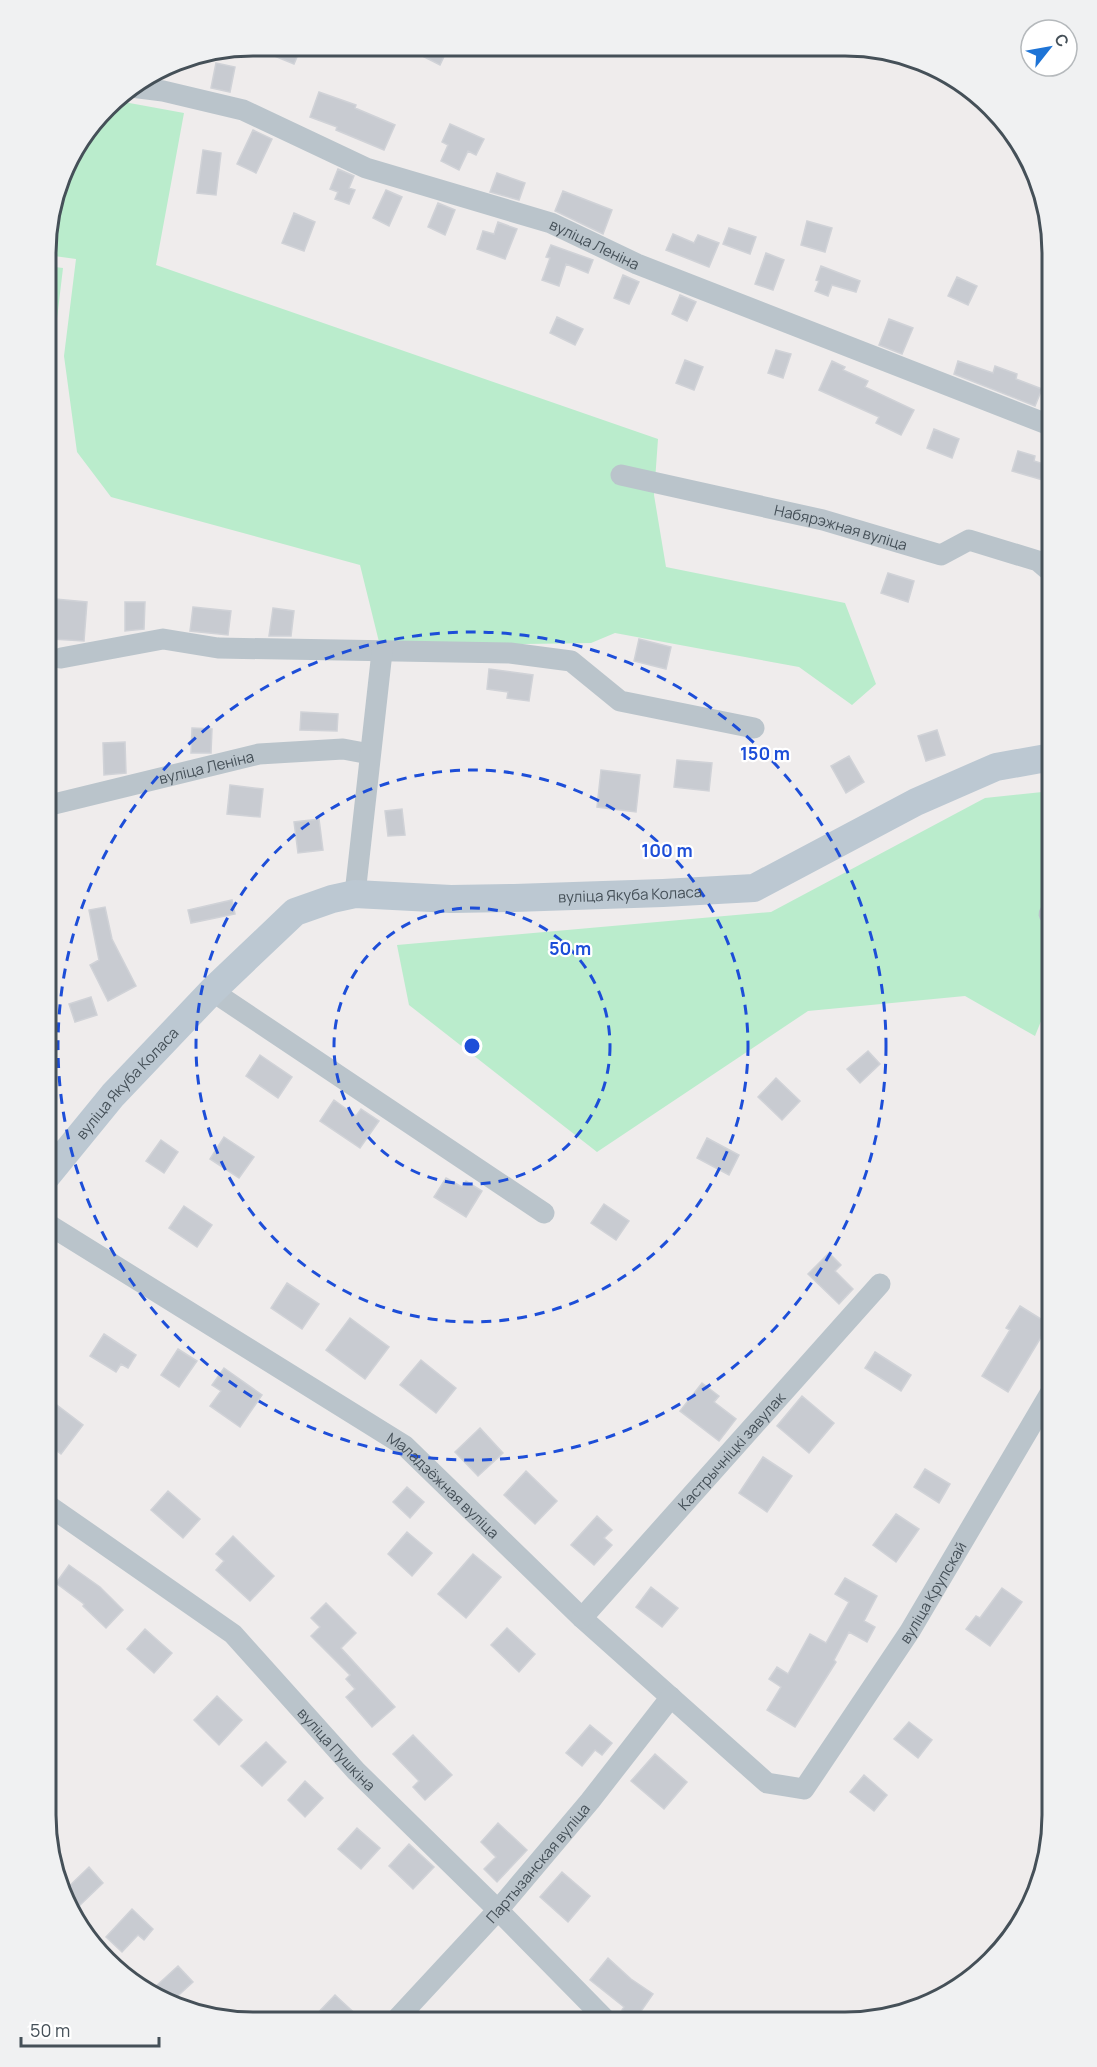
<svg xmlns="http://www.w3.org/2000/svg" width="1097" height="2067" viewBox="0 0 1097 2067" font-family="Manrope,sans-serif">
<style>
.green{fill:#baeccc}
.building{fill:#c8cbd1;stroke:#d0d2d7;stroke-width:1.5}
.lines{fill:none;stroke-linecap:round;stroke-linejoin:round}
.street{stroke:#bac4cb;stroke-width:21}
.secondary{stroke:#bcc8d2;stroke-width:28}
.ring{fill:none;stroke:#1d4ed8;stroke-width:3;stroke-dasharray:10 8}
.labels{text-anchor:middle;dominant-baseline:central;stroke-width:4.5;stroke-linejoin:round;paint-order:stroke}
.street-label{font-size:15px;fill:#455058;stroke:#fff}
.rim{fill:none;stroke:#455058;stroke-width:3}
.centre{fill:#1d4ed8;stroke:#fff;stroke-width:3}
.ring-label{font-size:18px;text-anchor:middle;font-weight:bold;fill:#1d4ed8;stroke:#fff;stroke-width:4.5;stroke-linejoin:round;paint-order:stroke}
</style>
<rect width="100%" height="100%" fill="#efecec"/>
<!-- green -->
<path class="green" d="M113 100 184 113 156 265 658 439 654 495 666 567 845 603 876 684 852 705 799 667 615 633 591 643 380 646 360 565 111 497 77 452 64 356 76 259 47 255V226L67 161Z
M47 266 63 268 47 403Z
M1052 791V994L1035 1036 965 996 808 1011 597 1152 409 1005 397 945 771 912 985 798Z"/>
<!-- building -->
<path class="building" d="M253 45H302L294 64 250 46Z
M403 46H449L440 65Z
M216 63 235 67 230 92 211 88Z
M319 92 356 105 355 108 395 125 384 150 336 130 337 127 310 117Z
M450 124 484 139 476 155 468 151 459 170 441 161 448 145 442 142Z
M253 130 272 139 256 173 237 164Z
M203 150 221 153 216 195 197 193Z
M338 169 354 176 349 188 355 190 349 204 335 199 338 192 330 189Z
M497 173 525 183 519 200 490 192Z
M386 190 402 197 389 226 373 218Z
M563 191 612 210 603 234 555 211Z
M438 203 455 210 445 235 428 227Z
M294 213 315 222 304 251 282 243Z
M807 221 832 228 825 252 801 245Z
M498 222 517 229 505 259 477 249 483 231 494 234Z
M729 228 756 237 750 254 723 244Z
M673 234 694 243 698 235 719 243 709 267 666 250Z
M551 245 593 260 588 273 566 264 559 286 542 280 550 258 546 257Z
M766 253 784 260 773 290 755 284Z
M821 266 860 281 856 292 832 285 828 296 815 291 819 281 816 280Z
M623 275 639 282 629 304 614 298Z
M957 277 977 286 968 305 948 296Z
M680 295 696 302 687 321 672 314Z
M557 317 583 329 575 345 550 333Z
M889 319 913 328 902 354 879 345Z
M776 350 791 354 783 378 768 373Z
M685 360 703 367 694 390 676 383Z
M832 361 845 367 843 370 868 381 865 387 914 410 901 435 876 423 879 417 819 390Z
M958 361 993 373 995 366 1017 374 1016 379 1042 389 1035 406 954 374Z
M934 429 959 439 952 458 927 448Z
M1018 451 1035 456 1034 461 1047 465 1043 480 1012 471Z
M888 573 914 581 908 602 881 593Z
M55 599 87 602 84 641 52 639Z
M125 602H145L144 629 125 631Z
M193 607 231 611 228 635 190 631Z
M273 608 294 611 291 636H269Z
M639 639 671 647 666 669 634 661Z
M489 669 533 675 529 701 507 698 508 692 487 689Z
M301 712 338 714 337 731 300 730Z
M192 728 212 729 211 753H191Z
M937 730 945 755 926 761 918 736Z
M125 742 126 773 104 775 103 743Z
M849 756 864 782 846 793 831 766Z
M677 760 712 763 709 791 674 787Z
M601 770 640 775 636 812 597 807Z
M230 785 263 789 260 817 227 814Z
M402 809 405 835 388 836 385 811Z
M319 819 323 850 298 853 294 822Z
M232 900 235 914 191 923 188 910Z
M105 907 112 939 136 986 108 1001 90 965 99 960 89 910Z
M91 997 97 1015 75 1022 69 1004Z
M868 1051 880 1064 860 1083 847 1069Z
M260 1055 292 1077 278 1098 246 1076Z
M776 1078 800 1101 782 1120 758 1097Z
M334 1100 356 1116 361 1109 379 1121 360 1148 320 1121Z
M224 1137 254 1157 239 1178 210 1159Z
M707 1138 739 1155 729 1175 697 1158Z
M161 1140 178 1152 164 1173 146 1161Z
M446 1178 462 1187 466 1181 482 1191 466 1217 434 1197Z
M604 1204 629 1221 616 1240 591 1223Z
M184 1206 212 1225 197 1247 169 1228Z
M829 1253 841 1265 835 1271 853 1289 839 1304 808 1274Z
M287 1283 319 1304 302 1329 271 1308Z
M1020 1306 1049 1324 1008 1392 982 1376 1010 1330 1006 1328Z
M350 1318 389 1347 365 1379 326 1350Z
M104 1334 136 1355 128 1368 121 1364 116 1372 90 1356Z
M178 1349 197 1361 179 1387 161 1375Z
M875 1352 911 1375 901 1391 865 1368Z
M421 1360 456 1388 436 1413 400 1385Z
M224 1368 262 1395 240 1427 210 1406 221 1391 212 1385Z
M702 1383 719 1396 714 1402 736 1419 719 1441 680 1411Z
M45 1396 83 1425 61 1454 45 1442Z
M802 1396 834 1423 809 1453 777 1426Z
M480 1428 503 1453 478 1476 455 1452Z
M763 1457 792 1476 767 1512 739 1493Z
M925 1469 950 1484 939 1503 914 1487Z
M526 1471 557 1501 535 1524 504 1495Z
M407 1487 424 1502 410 1518 393 1502Z
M168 1491 200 1519 183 1538 151 1510Z
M896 1514 919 1529 896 1562 873 1545Z
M597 1516 612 1530 604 1538 612 1545 594 1565 571 1545Z
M407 1532 432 1553 412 1576 388 1554Z
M233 1536 274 1576 250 1601 216 1570 224 1561 216 1554Z
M473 1554 501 1577 466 1618 438 1594Z
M69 1565 100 1587 123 1610 106 1628 83 1606 84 1604 56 1583Z
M845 1578 877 1596 864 1621 875 1627 867 1642 849 1632 834 1660 836 1662 795 1727 767 1710 781 1687 769 1679 777 1667 788 1674 810 1634 826 1643 849 1602 835 1594Z
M651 1587 678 1608 662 1627 636 1607Z
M1002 1588 1022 1602 990 1646 966 1629 976 1616 980 1618Z
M326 1603 356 1633 341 1648 395 1707 372 1727 346 1697 355 1689 346 1679 350 1675 311 1636 320 1627 311 1618Z
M507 1628 535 1654 519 1672 491 1645Z
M145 1629 172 1653 154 1673 127 1649Z
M217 1696 242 1720 219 1745 194 1720Z
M909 1722 932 1740 918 1758 894 1739Z
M590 1725 612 1743 602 1755 595 1750 582 1766 566 1753Z
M413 1735 452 1775 425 1800 413 1787 419 1781 393 1754Z
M266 1742 286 1762 262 1786 241 1766Z
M655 1754 687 1782 664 1809 631 1781Z
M864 1775 887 1795 874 1811 850 1792Z
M305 1781 323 1798 305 1817 288 1800Z
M498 1823 527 1850 497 1882 484 1869 496 1857 481 1842Z
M357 1828 380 1848 361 1869 338 1849Z
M409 1844 434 1867 413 1889 389 1866Z
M89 1867 103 1883 77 1908 63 1892Z
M562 1872 590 1896 568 1922 540 1897Z
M132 1909 153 1929 144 1940 138 1935 122 1952 106 1937Z
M608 1958 631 1979 653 1994 635 2020 622 2010 624 2007 590 1980Z
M178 1966 193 1982 169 2004 154 1988Z
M335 1995 363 2021 311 2020Z"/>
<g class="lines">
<!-- street -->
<g class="street">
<path id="s1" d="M131 87 163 91 243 110 366 168 551 223 637 264 1052 426"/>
<path id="s2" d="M621 475 823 520 941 555 969 540 1038 561 1052 573"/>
<path d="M61 658 163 639 218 648 510 653 571 661 620 701 754 728"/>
<path id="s3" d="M46 806 259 754 343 749 370 754"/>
<path d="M355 894 382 652"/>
<path d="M1049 914 1052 910"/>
<path d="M212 991 544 1213"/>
<path id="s4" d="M46 1223 405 1446 582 1618 767 1783 804 1789 910 1631 1052 1390"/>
<path id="s5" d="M45 1503 233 1634 356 1771 498 1910 607 2021"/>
<path id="s6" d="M582 1618 880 1284"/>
<path id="s7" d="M395 2021 498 1910 590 1801 671 1697"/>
</g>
<!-- secondary -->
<path class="secondary" id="s8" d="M46 1177 113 1095 212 991 295 912 332 899 355 894 451 899 514 898 663 893 754 888 916 802 996 767 1052 757"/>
</g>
<!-- distance rings -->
<g class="ring">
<circle cx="472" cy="1046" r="138"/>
<circle cx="472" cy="1046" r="276"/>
<circle cx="472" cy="1046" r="414"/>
</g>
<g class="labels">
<!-- street labels -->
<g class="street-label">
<text stroke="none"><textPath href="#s1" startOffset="492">вуліца Леніна</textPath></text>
<text stroke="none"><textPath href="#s2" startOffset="226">Набярэжная вуліца</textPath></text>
<text stroke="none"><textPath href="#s3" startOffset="165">вуліца Леніна</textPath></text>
<text stroke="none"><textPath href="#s8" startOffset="702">вуліца Якуба Коласа</textPath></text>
<text stroke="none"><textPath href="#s8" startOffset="124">вуліца Якуба Коласа</textPath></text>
<text stroke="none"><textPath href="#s6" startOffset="224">Кастрычніцкі завулак</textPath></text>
<text stroke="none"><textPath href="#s4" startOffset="477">Маладзёжная вуліца</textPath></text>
<text stroke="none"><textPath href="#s4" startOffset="1190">вуліца Крупскай</textPath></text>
<text stroke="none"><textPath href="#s5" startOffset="384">вуліца Пушкіна</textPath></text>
<text stroke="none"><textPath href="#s7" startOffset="213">Партызанская вуліца</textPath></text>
</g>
</g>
<!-- crop -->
<path d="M0 0H1097V2067H0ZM253 56H845A197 197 0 0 1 1042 253V1815A197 197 0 0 1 845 2012H253A197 197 0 0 1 56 1815V253A197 197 0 0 1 253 56Z" fill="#f0f1f2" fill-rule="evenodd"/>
<path class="rim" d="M253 56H845A197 197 0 0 1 1042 253V1815A197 197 0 0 1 845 2012H253A197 197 0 0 1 56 1815V253A197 197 0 0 1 253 56Z"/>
<circle cx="472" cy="1046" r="9" class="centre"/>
<g class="ring-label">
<text x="765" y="760">150 m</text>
<text x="667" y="857">100 m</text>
<text x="570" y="955">50 m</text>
</g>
<!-- north arrow -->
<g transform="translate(1049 48) rotate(59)"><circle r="28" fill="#ffffff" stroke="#b5b9bc" stroke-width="1.5"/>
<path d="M0-4.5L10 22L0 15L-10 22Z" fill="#1e74d6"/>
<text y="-9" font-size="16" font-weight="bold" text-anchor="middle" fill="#455058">С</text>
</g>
<!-- scale -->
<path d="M21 2037v9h138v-9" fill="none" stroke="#455058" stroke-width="3"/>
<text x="30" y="2037" font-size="18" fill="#455058" stroke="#ffffff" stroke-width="4.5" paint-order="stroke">50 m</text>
</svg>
